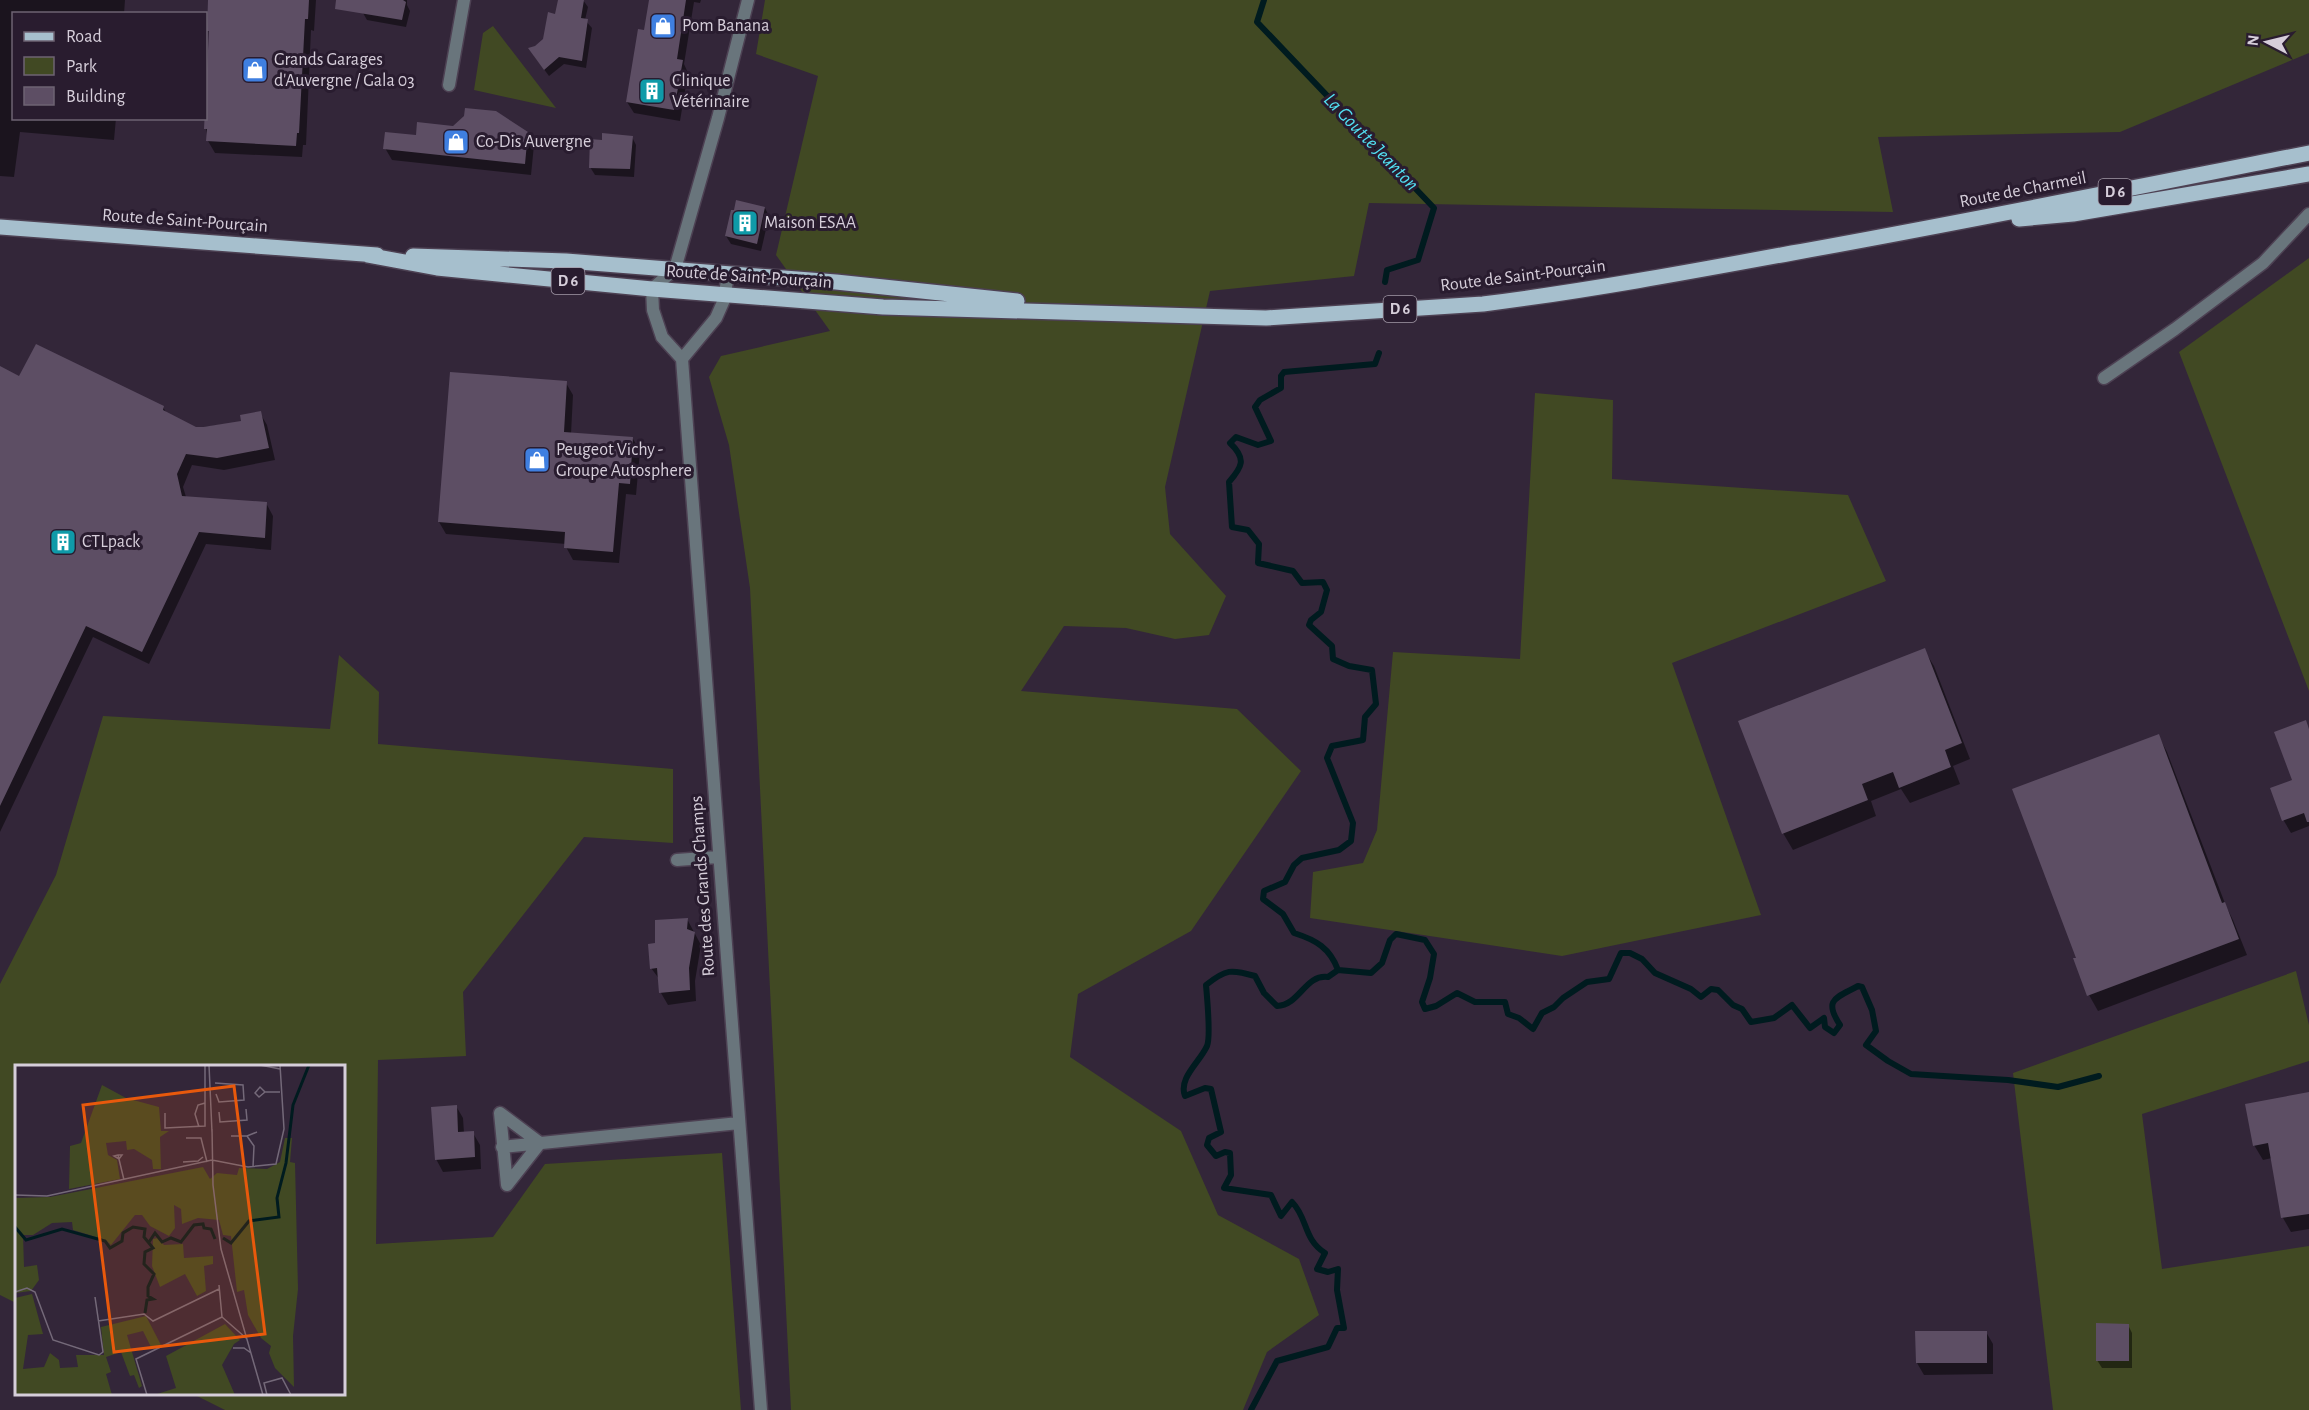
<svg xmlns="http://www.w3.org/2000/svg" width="2309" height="1410" viewBox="0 0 2309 1410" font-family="'Alegreya Sans',sans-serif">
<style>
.green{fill:#414923}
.shadow{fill:#0007}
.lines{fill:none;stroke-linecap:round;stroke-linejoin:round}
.stream{stroke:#001b1f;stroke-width:6}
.building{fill:#5d4e64}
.minor-casing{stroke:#4d4153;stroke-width:15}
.primary-casing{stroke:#4d4153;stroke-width:18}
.minor{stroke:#69757c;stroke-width:12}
.primary{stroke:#a6bfcd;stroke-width:15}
.labels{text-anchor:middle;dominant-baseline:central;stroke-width:6;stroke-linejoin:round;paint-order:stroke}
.shield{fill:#291c2f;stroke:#a299a7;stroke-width:1.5}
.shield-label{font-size:16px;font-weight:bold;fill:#d6ceda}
.poi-label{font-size:18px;fill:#d6ceda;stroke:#291c2f;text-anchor:start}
.street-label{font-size:18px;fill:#d6ceda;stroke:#291c2f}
.water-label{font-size:20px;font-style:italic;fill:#52dff1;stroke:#291c2f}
.inset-river{fill:none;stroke:#001b1f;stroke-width:3}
.inset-road{fill:none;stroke:#746979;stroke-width:1.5}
.view{fill:#e8590c;fill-opacity:0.15;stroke:#e8590c;stroke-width:3}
.inset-edge{fill:none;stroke:#d6ceda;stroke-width:3}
</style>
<rect width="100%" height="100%" fill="#332639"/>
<!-- green -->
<path class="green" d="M765 0H2309V53L2120 132 1878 137 1893 212 1369 203 1354 276 1210 291 1165 487 1170 534 1226 596 1209 635 1175 639 1126 628 1064 626 1021 691 1237 709 1301 771 1191 931 1078 994 1070 1057 1181 1131 1218 1215 1299 1259 1319 1315 1267 1352 1243 1410H791L750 588 729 445 709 377 721 356 830 331 776 255 818 76 756 54Z
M493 26 556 108 474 90 483 33Z
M2309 258V691L2179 352Z
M1535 393 1613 400 1612 479 1848 495 1886 581 1672 663 1761 915 1562 956 1310 918 1313 872 1363 863 1377 830 1393 652 1520 659Z
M339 655 379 692 378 744 673 769V843L584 837 463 992 466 1056 378 1060 376 1244 493 1237 545 1164 722 1153 741 1410H225L193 1394H344V1066H16V1303L0 1295V984L56 875 103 716 330 729Z
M2296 971 2309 1025V1061L2142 1114 2162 1269 2309 1246V1410H2053L2013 1073Z"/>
<!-- shadow -->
<path class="shadow" d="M0 0H125L124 14H14V118H116L114 140 20 132 14 177 0 176Z
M210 0H316L314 31 311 30 306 145H303L302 157 215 153 208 141 206 129 211 35 208 30Z
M365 0H407V5L410 11 406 27 367 20 363 13Z
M559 0H583L588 7 585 20 592 28 586 68 564 64 549 76 534 56 536 47 545 39 557 15Z
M651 0H701L700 3 694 2 684 64 688 73 680 121 634 113 627 102 645 31Z
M527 133 534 145 531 175 392 160 385 148 417 137Z
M632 137 636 145 634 177 595 175 590 167 603 141Z
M765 208 769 216 761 251 731 244 726 236Z
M0 368 20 378 163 407 167 414 195 428 243 422 260 413 267 425 275 460 224 470 192 465 183 487 186 497 266 503 273 516 271 550 206 544 149 664 93 637 0 832Z
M566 383 573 395 571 434 633 439 640 451 636 495 626 494 619 563 573 560 566 547V544L446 534 439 522Z
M1924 650 1934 666 1970 759 1953 766 1960 784 1910 803 1901 789 1871 801 1876 816 1793 850 1783 833Z
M2305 722 2309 729V826L2291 833 2284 821 2272 789 2294 781Z
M2158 735 2167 752 2226 906 2233 920 2247 955 2098 1011 2089 995 2078 958Z
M687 919 701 945 695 981 696 1001 668 1005 661 993 660 980 651 968 657 944Z
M2309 1093V1229L2291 1232 2283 1218 2272 1158 2263 1160 2254 1145Z
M456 1106 463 1118 464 1133H473L480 1145 481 1169 443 1172 436 1159Z
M2128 1325 2132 1333V1368H2102L2097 1360Z
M1986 1332 1993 1344V1374L1924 1375 1917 1363Z"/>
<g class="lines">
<!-- stream -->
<path class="stream" d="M1264 0 1257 22 1434 208 1418 260 1387 270 1385 282
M1338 970 1371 973 1382 963 1390 940 1396 934 1425 940 1434 954 1430 978 1422 1002 1425 1009 1436 1006 1457 993 1475 1002H1505L1508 1014 1519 1018 1533 1029 1542 1013 1554 1007 1563 998 1587 982 1609 979 1621 953H1630L1642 959 1655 973 1691 989 1701 997 1711 989 1718 990 1733 1005 1742 1009 1751 1022 1774 1018 1792 1005 1810 1028 1824 1018 1825 1027 1834 1033 1840 1025C1823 999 1836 998 1858 986L1862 987 1872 1010 1876 1031 1866 1045 1888 1061 1911 1074 2008 1080 2058 1087 2099 1076
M1338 970C1330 948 1316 940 1294 933L1283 914 1263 899 1264 891 1285 882 1294 865 1302 858 1339 850 1351 841 1353 823 1327 758 1332 746 1363 740 1365 717 1376 704 1372 670 1349 666 1333 659 1332 646 1309 625 1311 620 1321 612 1327 590 1323 582 1302 583 1293 571 1258 563 1259 544 1248 530 1232 527 1229 482C1242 467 1247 459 1230 443L1236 437 1258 445 1271 441 1255 407 1260 400 1281 388V376L1284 372 1375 364 1379 353
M1251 1410 1277 1361 1328 1347 1337 1328H1344L1337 1290 1338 1269 1328 1272 1317 1269 1325 1253C1303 1239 1308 1218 1292 1202L1281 1216 1271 1195 1224 1188 1231 1175 1230 1153 1225 1152 1216 1156 1207 1145 1209 1138 1221 1132 1211 1089 1205 1088 1185 1096C1178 1078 1200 1062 1207 1046 1211 1037 1207 997 1206 985 1226 969 1231 969 1255 976L1264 993 1277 1006C1300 1005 1305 974 1328 977L1338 970"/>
</g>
<!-- building -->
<path class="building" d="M208 0H309L308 19H305L299 133H297L296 146 206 141 207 129H204L209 31H207Z
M336 0H403L406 2 402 20 335 9Z
M558 0H584L581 18 588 19 582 61 559 57 544 70 528 48 535 46 543 39 548 12 555 14Z
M649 0H686L677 59 683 60 674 110 626 102 638 29 644 30Z
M465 108 496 111 528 132 525 164 383 149 385 132 416 135 417 122 453 126 464 116Z
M602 133 633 136 630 169 589 168 590 139 602 140Z
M736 200 765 207 757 244 725 236 731 210H734Z
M36 344 164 406 163 410 196 427H203L241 421 240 415 261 411 269 448 217 458 186 454 177 474 182 496 267 502 265 538 199 532 142 652 86 626 0 806V366L19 376Z
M450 372 567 381 564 432 633 437 630 484 619 483 613 552 564 548 565 532 438 522Z
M1925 648 1962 743 1945 750 1951 767 1899 788 1893 772 1862 784 1868 800 1782 834 1738 721Z
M2306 720 2309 729V822H2307L2304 813 2282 821 2270 788 2292 780 2274 732Z
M2159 734 2222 903 2225 902 2239 939 2087 996 2073 958H2076L2012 789Z
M688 918 687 929 695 932 689 968 690 990 659 993 657 968 650 969 648 944 655 943V920Z
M2309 1092V1214L2281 1218 2268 1143 2253 1146 2245 1104Z
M457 1105 458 1132 474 1131 475 1157 435 1160 431 1107Z
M2096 1323 2129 1324V1361H2096Z
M1915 1331H1987V1363H1916Z"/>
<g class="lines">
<defs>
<path id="minor" d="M748 0 718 118 675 269 652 289 653 310 662 337 682 359 761 1410
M449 85 464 0
M682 359 716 318 724 300 728 274
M2104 378 2175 329 2263 263 2309 214
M677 860 718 857
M500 1113 540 1143 507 1185Z
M502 1147 739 1123"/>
<path id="primary" d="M2019 219 2073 214 2309 174
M0 227 377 255
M367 255 437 268 652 289 883 307 1266 318 1483 304C1586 291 1689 272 1792 253 1965 222 2137 187 2309 153
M413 256 566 261 836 282 1017 301"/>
</defs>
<!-- minor casing -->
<use href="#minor" class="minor-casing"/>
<!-- primary casing -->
<use href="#primary" class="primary-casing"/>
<!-- minor -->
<use href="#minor" class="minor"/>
<!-- primary -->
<use href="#primary" class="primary"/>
</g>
<!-- icons -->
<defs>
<symbol id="shop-square" viewBox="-11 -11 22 22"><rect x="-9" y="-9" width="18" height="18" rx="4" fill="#3f7fe0" stroke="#291c2f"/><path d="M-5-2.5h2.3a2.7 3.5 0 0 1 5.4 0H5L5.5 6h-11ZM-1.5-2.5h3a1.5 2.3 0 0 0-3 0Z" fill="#fff"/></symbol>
<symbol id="building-square" viewBox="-11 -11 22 22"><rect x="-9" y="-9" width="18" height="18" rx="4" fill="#0f9aa8" stroke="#291c2f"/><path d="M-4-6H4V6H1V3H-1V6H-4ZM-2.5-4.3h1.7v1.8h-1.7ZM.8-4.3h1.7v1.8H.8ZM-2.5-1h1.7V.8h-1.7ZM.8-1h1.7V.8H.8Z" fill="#fff"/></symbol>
</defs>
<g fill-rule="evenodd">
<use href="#shop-square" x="648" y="11" width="30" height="30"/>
<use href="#shop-square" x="240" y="55" width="30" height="30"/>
<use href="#building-square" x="637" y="76" width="30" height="30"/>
<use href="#shop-square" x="441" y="127" width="30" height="30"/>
<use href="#building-square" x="730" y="208" width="30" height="30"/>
<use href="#shop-square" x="522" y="445" width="30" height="30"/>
<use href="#building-square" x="48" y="527" width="30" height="30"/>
</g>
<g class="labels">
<!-- shield labels -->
<g class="shield">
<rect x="2098.5" y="179" width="33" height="26" rx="4.5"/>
<rect x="551.5" y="268" width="33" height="26" rx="4.5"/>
<rect x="1383.5" y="296" width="33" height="26" rx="4.5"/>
</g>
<g class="shield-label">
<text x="2115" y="192">D 6</text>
<text x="568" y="281">D 6</text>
<text x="1400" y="309">D 6</text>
</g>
<!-- poi labels -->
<g class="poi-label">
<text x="682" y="26">Pom Banana</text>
<text x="274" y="60">Grands Garages<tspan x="274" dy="21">d'Auvergne / Gala 03</tspan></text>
<text x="672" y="81">Clinique<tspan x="672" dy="21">Vétérinaire</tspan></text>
<text x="476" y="142">Co-Dis Auvergne</text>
<text x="764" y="223">Maison ESAA</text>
<text x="556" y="450">Peugeot Vichy -<tspan x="556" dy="21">Groupe Autosphere</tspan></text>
<text x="82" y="542">CTLpack</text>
</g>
<!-- street labels -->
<g class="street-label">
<text transform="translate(2023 190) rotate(-11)">Route de Charmeil</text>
<text transform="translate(185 221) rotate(4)">Route de Saint-Pourçain</text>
<text transform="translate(1523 276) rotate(-7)">Route de Saint-Pourçain</text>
<text transform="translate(749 277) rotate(4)">Route de Saint-Pourçain</text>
<text transform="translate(703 886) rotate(-94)">Route des Grands Champs</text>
</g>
<!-- water labels -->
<g class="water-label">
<text transform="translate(1371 142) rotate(46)">La Goutte Jeanton</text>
</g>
</g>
<!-- overview -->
<g transform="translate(15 1065)">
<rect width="330" height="330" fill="#332639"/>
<path d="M87 20 111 33 144 42 146 66H154L145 72 146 104H138L137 95 119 84 112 85 111 76 91 78 93 90 102 95 105 114 54 124 55 81 66 78ZM270 73H277L275 97 280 98 283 224 278 271 279 322 260 303 254 288 256 281 246 273 233 250 229 225 222 227 216 171 208 170 204 155 183 153 167 159 166 144 159 140 160 163 154 171 135 161 127 150H120L96 180 91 175 58 165 57 157 37 158 18 170H8L9 202 22 200 24 215 16 226 0 228V133L35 132 188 102 195 114 202 108 222 110 224 103 252 104 265 97ZM143 173 149 180 168 179 169 193 198 191V199L189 201 191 226 182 231 170 209 145 222 137 201 138 174ZM17 229 28 269 13 270 8 304 29 302 35 288 44 295 45 303 63 302 61 290H89L86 262 131 251 146 280 137 284 128 266 112 270 127 321 124 323 119 310 115 311 106 287 91 292 96 307 91 309 97 330H0V233ZM210 259 225 275 219 279 207 300 220 330H139L161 323 151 291Z" fill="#414923"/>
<path class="inset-river" d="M0 162 11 175 47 164 90 176 95 183 107 176 108 168 118 162 130 164 129 172 138 183 130 187 129 199 139 209 133 222V231L138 234 132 235 130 248M208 173 216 178 234 156 264 152 262 133 271 98 278 40 294 0M134 177 140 168 147 177 156 173 166 177 179 160 188 159 189 163 196 164 200 174"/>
<path class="inset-road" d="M194 0 197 67M245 0 265 4M200 18 228 20 229 35 204 37 201 29M250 27 244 32 240 28 245 22 250 27H265M204 47 205 57 232 55 231 44M150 48V63L190 61V0M184 62 180 49 183 40 190 38M197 64 198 120 206 184 248 330M216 71H232L242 67M232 71 239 81 238 102M171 73H186L192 97M103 90 109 115M103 90H107L104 94 99 91ZM168 97 183 96 188 92M0 130 32 131 197 95 233 102 261 99 269 64 265 0M204 220 207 252 231 273M0 227 12 223 20 227 38 275 84 290 88 287 80 232M83 256 129 249 138 256 204 224M218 283H229L236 288M132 330 121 294 207 252M252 330 249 318 267 313 276 330"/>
<path class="view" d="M219 21 250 269 99 287 68 40Z"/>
<rect width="330" height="330" class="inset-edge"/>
</g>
<!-- legend -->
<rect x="12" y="12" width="195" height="108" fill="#291c2f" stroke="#6e6373" stroke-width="1.5"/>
<rect x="24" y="32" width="30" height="9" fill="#a6bfcd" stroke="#6e6373" stroke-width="1.5"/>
<text x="66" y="42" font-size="18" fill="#d6ceda">Road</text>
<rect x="24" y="57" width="30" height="18" fill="#414923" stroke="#6e6373" stroke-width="1.5"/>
<text x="66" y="72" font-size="18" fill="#d6ceda">Park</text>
<rect x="24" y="87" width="30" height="18" fill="#5d4e64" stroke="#6e6373" stroke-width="1.5"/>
<text x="66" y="102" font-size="18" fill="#d6ceda">Building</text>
<!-- north arrow -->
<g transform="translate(2267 42) rotate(277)" stroke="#291c2f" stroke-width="4.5" paint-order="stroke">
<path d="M0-4.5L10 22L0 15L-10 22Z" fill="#d6ceda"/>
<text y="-9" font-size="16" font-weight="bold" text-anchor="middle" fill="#d6ceda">N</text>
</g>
</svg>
